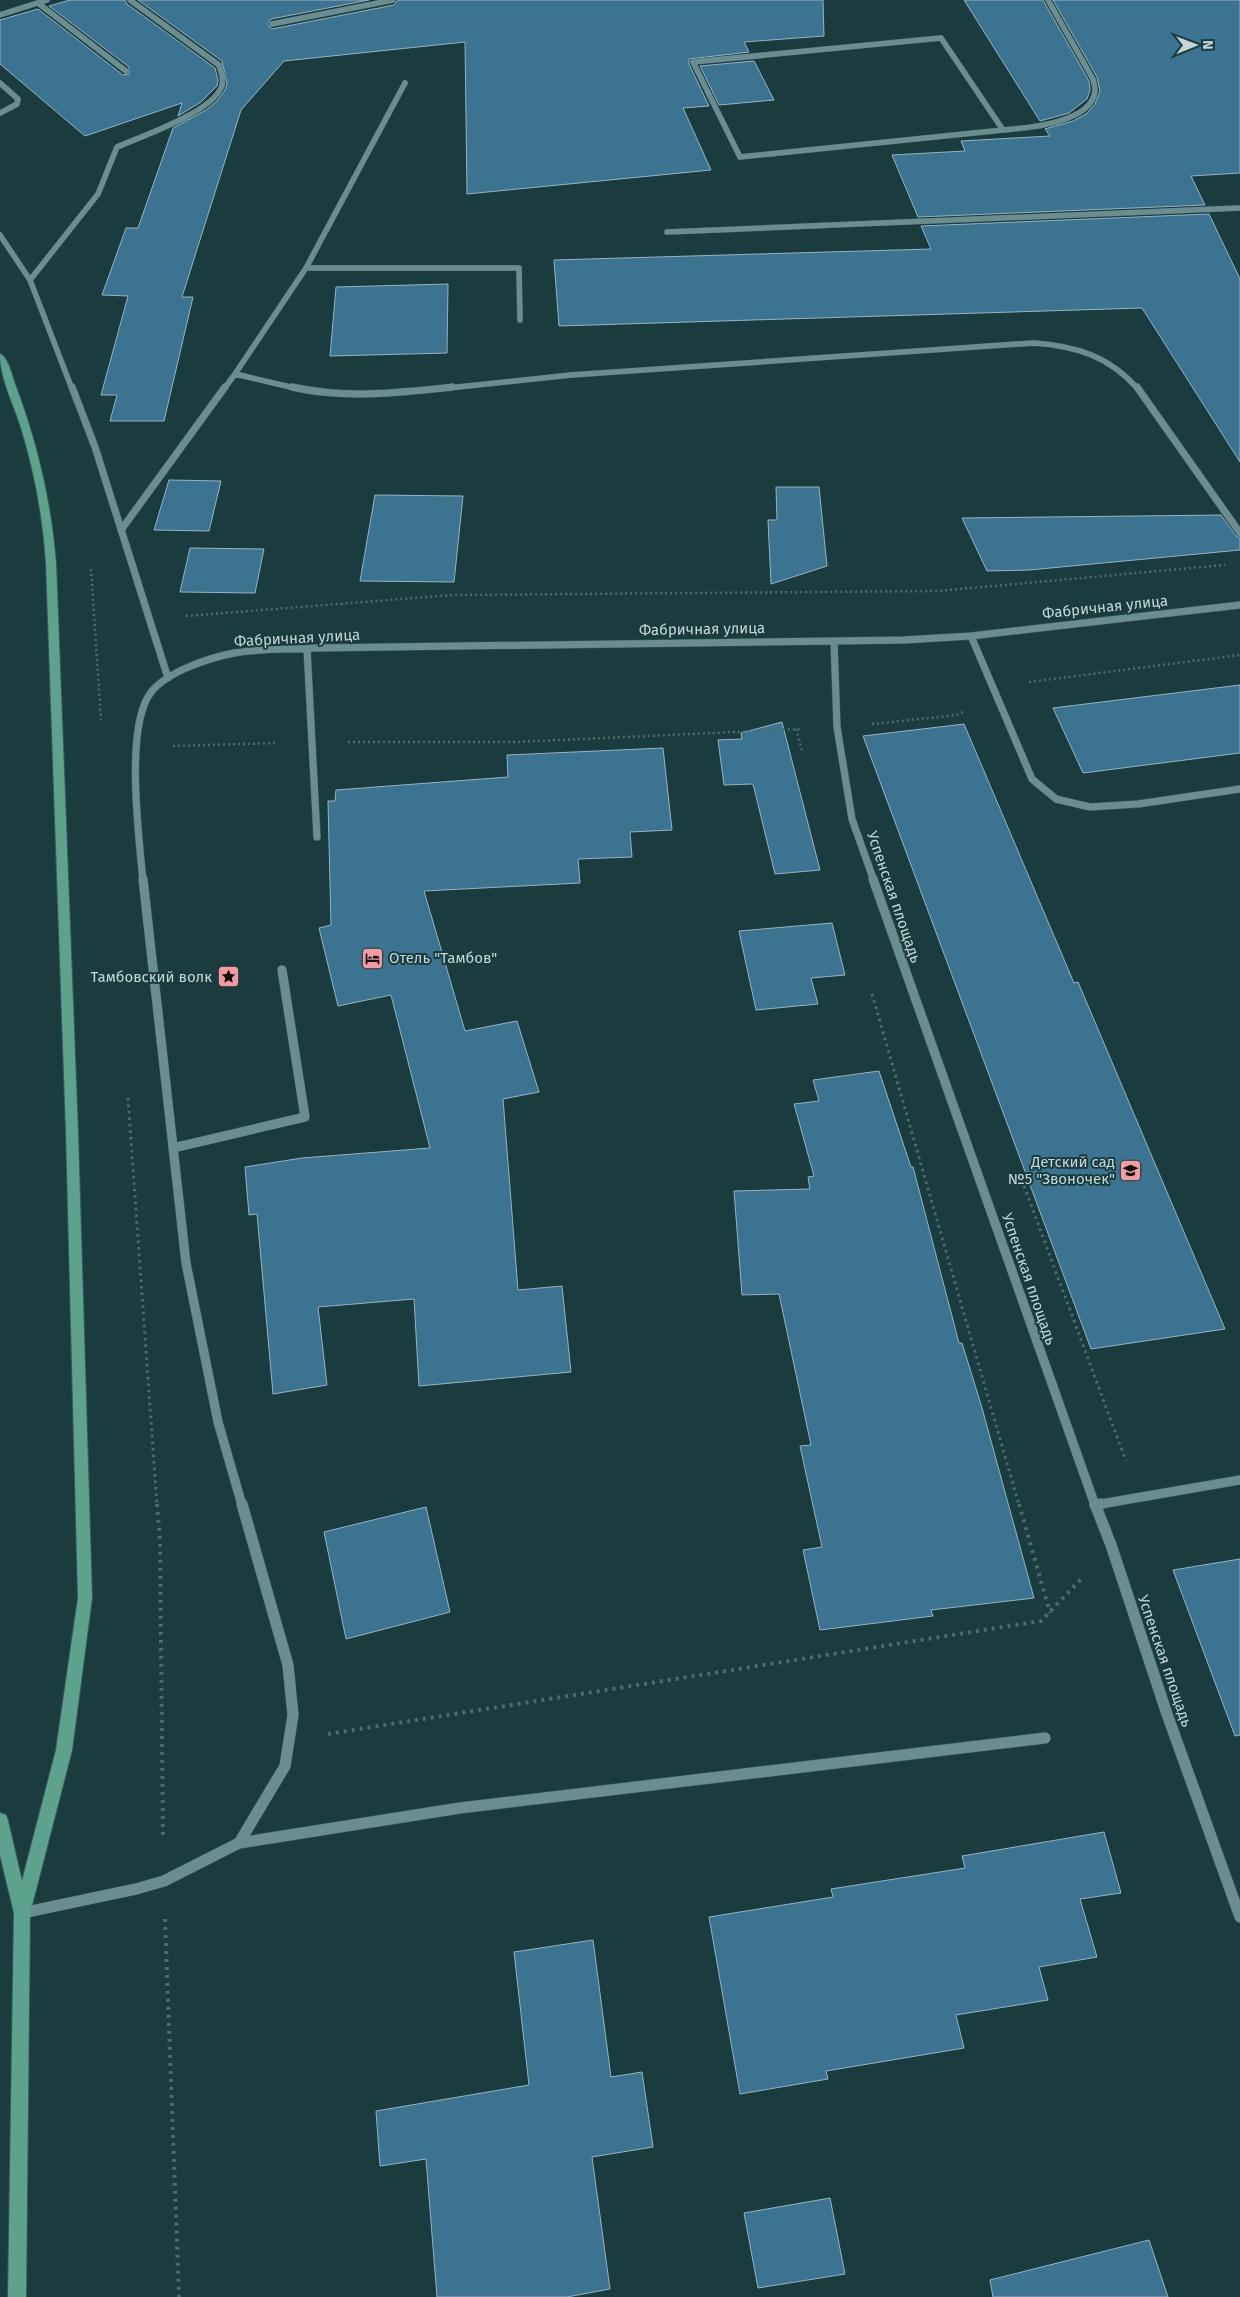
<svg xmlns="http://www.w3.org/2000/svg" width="1240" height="2297" viewBox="0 0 1240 2297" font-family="'Fira Sans',sans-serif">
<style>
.building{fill:#3c7391;stroke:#97b3c3}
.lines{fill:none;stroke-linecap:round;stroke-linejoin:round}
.minor-far3-casing{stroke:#3c595a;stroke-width:6}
.minor-far2-casing{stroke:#3c595a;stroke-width:8}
.minor-far1-casing{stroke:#3c595a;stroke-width:10}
.minor-casing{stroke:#3c595a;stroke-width:12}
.major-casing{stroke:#3c595a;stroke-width:2}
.path-far2{stroke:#4e6a6c;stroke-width:2.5;stroke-dasharray:2 3;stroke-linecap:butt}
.path-far1{stroke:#4e6a6c;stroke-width:3;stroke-dasharray:2.5 4;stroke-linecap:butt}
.path{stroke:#4e6a6c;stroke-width:4;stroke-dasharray:3 5;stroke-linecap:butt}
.minor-far3{stroke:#6a8d8f;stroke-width:5.5}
.minor-far2{stroke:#6a8d8f;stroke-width:7}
.minor-far1{stroke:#6a8d8f;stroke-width:9}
.minor{stroke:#6a8d8f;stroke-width:11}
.major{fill:#5da28d;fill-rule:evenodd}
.labels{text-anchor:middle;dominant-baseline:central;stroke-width:4;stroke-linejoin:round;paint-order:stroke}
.street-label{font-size:15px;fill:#c4d6d7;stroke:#1b3c3e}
.poi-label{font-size:15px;fill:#c4d6d7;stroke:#1b3c3e;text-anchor:end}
</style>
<rect width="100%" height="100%" fill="#1b3c3e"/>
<!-- building -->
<path class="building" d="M70 0H125L127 4 215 68 218 80 217 86 201 102 178 116 182 103 85 136 0 64V20L38 9 123 75 129 74V67L49 6Z
M138 0H369L271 19 267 24 272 29 394 5 398 0H823L824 36 744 42 749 52 689 59V64L709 106 683 108 711 170 467 194 465 42 284 61 241 110 182 297H193L164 421H110L117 395H101L128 296 102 295 126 228H138L173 128 206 110 217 101 225 90 227 83 222 61Z
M964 0H1043L1089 81 1090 90 1087 99 1069 113 1040 121Z
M1053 0H1240V173L1191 176 1205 205 918 217 892 155 965 151 961 141 1050 136 1045 129 1073 121 1086 114 1095 104 1100 91 1097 77Z
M754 61 774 100 719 105 700 66Z
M1209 214 1240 279V462L1142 308 559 326 554 260 931 249 921 226Z
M448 284 447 353 330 356 336 287Z
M169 480 221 481 209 531 154 530Z
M776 487H819L827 566 771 584 768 520H777Z
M375 495 463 496 454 582 360 581Z
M1221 515 1236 536 1240 538V550L1029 570 987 571 962 518Z
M190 548 264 549 255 593 180 592Z
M1240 685V753L1083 773 1053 708Z
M782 722 820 870 775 874 753 784 724 785 718 740 742 739 741 733Z
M964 724 1074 983 1078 982 1225 1329 1091 1349 863 736Z
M663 748 672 830 630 832 632 857 578 859 580 883 424 891 465 1031 517 1021 539 1092 503 1099 518 1290 562 1286 571 1372 419 1386 414 1299 318 1307 327 1385 273 1394 257 1214 249 1215 245 1167 302 1158 430 1148 391 995 338 1006 319 928 331 925 328 801H335L336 790 508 777 507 755Z
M832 923 845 975 811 978 818 1004 756 1010 739 931Z
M879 1071 911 1167H913L959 1343H962L982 1408 1034 1598 931 1610 933 1616 820 1630 803 1550 822 1547 800 1446 811 1445 779 1294 742 1295 734 1191 810 1189 808 1177 814 1176 794 1104 819 1101 813 1080Z
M426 1507 450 1612 346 1639 324 1532Z
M1240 1559V1735L1235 1736 1173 1570Z
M1104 1832 1121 1893 1080 1899 1097 1957 1039 1967 1048 2000 956 2015 964 2048 826 2071 828 2079 740 2094 709 1917 833 1897 831 1889 965 1868 962 1856Z
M593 1940 611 2077 642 2072 653 2147 592 2157 610 2289 567 2297H437L426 2159 380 2166 376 2111 529 2085 514 1952Z
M830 2198 845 2274 758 2288 744 2213Z
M1149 2240 1168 2297H993L990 2280Z"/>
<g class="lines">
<defs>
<path id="minor-far3" d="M38 3 126 71
M0 15 47 0
M272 24 393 0
M941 38 1003 130 740 157 693 62Z
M0 83 18 99 17 104 0 113
M1003 130C1027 128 1092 123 1095 91 1095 87 1094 83 1093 79L1048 0
M667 232 1240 208
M0 235 30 280
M306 268H519L520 320
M72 389 30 280 98 194 117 147C142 136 210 113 221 88 225 81 221 72 219 65L130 0
M224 389 235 374
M299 389 235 374 306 268 405 83
M439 389 571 375 1034 343C1076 346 1109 356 1138 389"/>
<path id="minor-far2" d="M72 387 95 447 168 678
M292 387C345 399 398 393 452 387
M1137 387 1240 533
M121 530 225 387
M971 636 1032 779 1056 799 1090 807 1138 804 1240 789
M834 641 837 727 852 819 874 881
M307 649 317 837
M143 881C139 837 124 724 152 691 169 671 209 658 234 653 260 648 290 650 317 648L904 640 971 636 1240 605"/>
<path id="minor-far1" d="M143 879 186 1263 218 1422 242 1505
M873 879 1095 1505
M173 1148 305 1117 282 970
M1095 1505 1240 1480"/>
<path id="minor" d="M1095 1504 1111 1545 1167 1714 1240 1917
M1095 1505 1101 1504
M239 1843 285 1766 293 1715 288 1665 242 1504
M22 1913 136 1889 164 1881 239 1843 460 1808 1045 1738"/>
<path id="major" d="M0 354C8 357 12 376 15 384 37 442 51 501 56 563L78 1132 92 1598 72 1750 30 1913 26 2297H8L14 1913 0 1855V1813L6 1815 8 1821 22 1881 56 1750 78 1598 66 1132 46 563C43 518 35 474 22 431 15 406 0 380 0 354Z"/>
</defs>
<!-- minor-far3 casing -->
<use href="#minor-far3" class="minor-far3-casing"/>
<!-- minor-far2 casing -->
<use href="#minor-far2" class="minor-far2-casing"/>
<!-- minor-far1 casing -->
<use href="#minor-far1" class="minor-far1-casing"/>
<!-- minor casing -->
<use href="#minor" class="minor-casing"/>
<!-- major casing -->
<use href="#major" class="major-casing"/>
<!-- path-far2 -->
<path class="path-far2" d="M91 569 101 720
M186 616 452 595 938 591 1225 565
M1029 682 1240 655
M872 724 957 715 965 711
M796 729 802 750
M348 742H515L801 729
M173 746 276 743"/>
<!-- path-far1 -->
<path class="path-far1" d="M872 994 1019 1505
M128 1098 157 1505
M1024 1186 1126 1461"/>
<!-- path -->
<path class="path" d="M157 1504 160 1540 163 1838
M1019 1504 1050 1613
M328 1734 1041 1621 1082 1578
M165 1919 179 2297"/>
<!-- minor-far3 -->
<use href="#minor-far3" class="minor-far3"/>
<!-- minor-far2 -->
<use href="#minor-far2" class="minor-far2"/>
<!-- minor-far1 -->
<use href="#minor-far1" class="minor-far1"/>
<!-- minor -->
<use href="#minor" class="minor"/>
<!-- major -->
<use href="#major" class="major"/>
</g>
<!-- icons -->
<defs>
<symbol id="hotel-square" viewBox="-11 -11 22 22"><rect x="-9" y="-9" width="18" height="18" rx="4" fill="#f49aa1" stroke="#1b3c3e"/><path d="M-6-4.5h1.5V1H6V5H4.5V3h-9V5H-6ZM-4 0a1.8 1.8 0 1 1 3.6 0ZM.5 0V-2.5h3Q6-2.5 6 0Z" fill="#111"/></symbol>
<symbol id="sight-square" viewBox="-11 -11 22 22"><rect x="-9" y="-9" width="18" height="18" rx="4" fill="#f49aa1" stroke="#1b3c3e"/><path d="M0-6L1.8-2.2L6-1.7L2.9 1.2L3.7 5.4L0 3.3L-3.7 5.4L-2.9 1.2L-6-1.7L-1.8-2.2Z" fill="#111"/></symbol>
<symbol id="school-square" viewBox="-11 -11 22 22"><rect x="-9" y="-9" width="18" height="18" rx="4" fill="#f49aa1" stroke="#1b3c3e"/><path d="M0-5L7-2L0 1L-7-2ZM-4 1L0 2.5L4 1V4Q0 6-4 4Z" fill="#111"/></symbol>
</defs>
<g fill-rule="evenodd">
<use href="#hotel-square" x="360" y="946" width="25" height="25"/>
<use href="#sight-square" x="216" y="964" width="25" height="25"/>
<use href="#school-square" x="1118" y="1158" width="25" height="25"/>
</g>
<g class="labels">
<!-- street labels -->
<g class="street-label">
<text transform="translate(1105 607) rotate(-6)">Фабричная улица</text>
<text transform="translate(702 629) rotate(-1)">Фабричная улица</text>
<text transform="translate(297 638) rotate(-3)">Фабричная улица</text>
<text transform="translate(894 897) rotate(71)">Успенская площадь</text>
<text transform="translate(1029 1279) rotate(71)">Успенская площадь</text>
<text transform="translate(1165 1661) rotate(71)">Успенская площадь</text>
</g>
<!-- poi labels -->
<g class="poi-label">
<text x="389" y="958" text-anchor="start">Отель "Тамбов"</text>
<text x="212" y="977">Тамбовский волк</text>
<text x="1115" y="1162">Детский сад<tspan x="1115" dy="17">№5 "Звоночек"</tspan></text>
</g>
</g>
<!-- north arrow -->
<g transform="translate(1195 45) rotate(89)" stroke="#1b3c3e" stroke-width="4" paint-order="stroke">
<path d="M0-4L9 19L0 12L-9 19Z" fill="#c4d6d7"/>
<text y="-8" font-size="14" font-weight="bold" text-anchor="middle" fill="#c4d6d7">N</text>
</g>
</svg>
